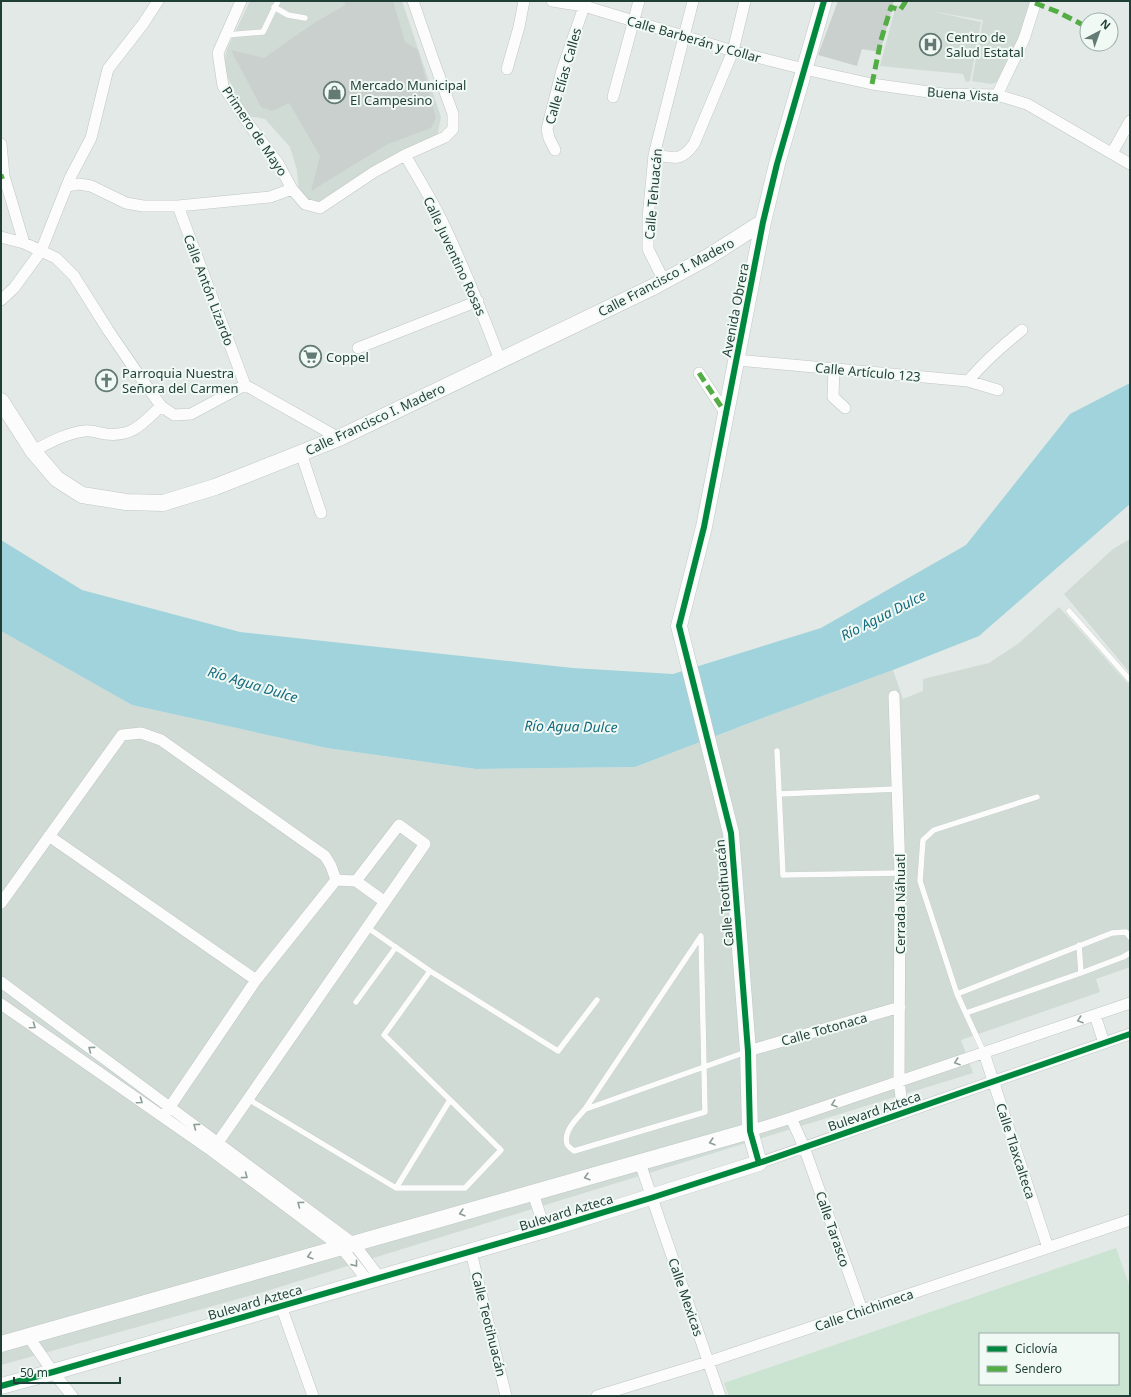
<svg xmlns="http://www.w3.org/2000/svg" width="1131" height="1397" viewBox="0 0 1131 1397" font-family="'Noto Sans',sans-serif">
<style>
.built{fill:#d0dbd6}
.green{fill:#cbe4d2;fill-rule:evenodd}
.water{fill:#a0d3db}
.building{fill:#cad0ce}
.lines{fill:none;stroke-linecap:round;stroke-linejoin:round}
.lane-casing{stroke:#c0c6c3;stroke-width:6}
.street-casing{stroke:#c0c6c3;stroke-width:12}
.secondary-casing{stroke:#bfc7c4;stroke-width:17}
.lane{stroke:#fbfcfb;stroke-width:5.5}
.street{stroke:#fbfcfb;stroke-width:11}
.secondary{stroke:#fbfcfb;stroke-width:16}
.quiet{stroke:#52ad45;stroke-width:5;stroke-dasharray:10 5;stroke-linecap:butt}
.cycleway-casing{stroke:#f1f9f5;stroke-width:8}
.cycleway{stroke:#00873e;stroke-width:6}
.oneway{stroke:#8d9d98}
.labels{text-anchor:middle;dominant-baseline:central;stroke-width:4;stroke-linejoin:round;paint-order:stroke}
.poi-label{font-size:13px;fill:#1f3e36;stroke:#f1f9f5;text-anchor:start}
.street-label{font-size:13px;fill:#1f3e36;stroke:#f1f9f5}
.water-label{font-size:14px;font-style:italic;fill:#156c7f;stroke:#f1f9f5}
</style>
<rect width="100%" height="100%" fill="#e3e9e6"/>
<!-- built -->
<path class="built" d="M250 1H402L441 117 437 137 409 153 377 163 327 210 299 193 297 170 290 147 265 119 248 116 223 69 227 49Z
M911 1H1031L1023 33 1000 81 991 84 972 81 983 20 930 11 981 22 970 81 966 82 963 74 880 66 896 5 905 7Z
M1130 539V673L1064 594 1113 549Z
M1059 607 1130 686V967L1096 979 1100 992 961 1040 973 1073 260 1293 1 1365V631L132 705 327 748 476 769 635 767 752 722 893 670 903 699 923 691V679L989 663 1019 643Z"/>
<!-- green -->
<path class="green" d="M1116 1248 1130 1287V1396H729L724 1383ZM980 1334H1118V1384H980Z"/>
<!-- water -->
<path class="water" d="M1130 383V504L979 636 893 670 752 722 635 767 476 769 327 748 132 705 1 631V540L82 590 240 632 573 668 673 674 821 628 966 545 1070 414Z"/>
<!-- building -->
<path class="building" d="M344 1H393L405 42 418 50 436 118 431 128 388 144 311 191 320 156 289 103 272 111 261 107 231 50 264 58 314 23 345 5Z
M838 1H894L880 52 862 49 857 66 818 55Z"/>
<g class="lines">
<defs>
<path id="lane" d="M274 7 288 15 305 18
M226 35 263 32 278 1
M1069 611 1130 680
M777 751 783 875 900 873
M779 794 897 789
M701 936 705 1112 574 1151C572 1149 568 1147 567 1144 563 1130 578 1118 585 1109Z
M1079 945 1081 973
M430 971 558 1051 597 1000
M957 994 1112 933 1126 932 1130 937
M356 1002 396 947
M966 1013 1081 973 1123 957 1130 953
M984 1053 957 994 920 881 923 840 934 830 1037 797
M248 1099 396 1188H465L501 1150 384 1035 430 971 368 928
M586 1109 746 1052
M396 1188 450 1100"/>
<path id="street" d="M241 1 218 53 223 86 250 126 278 163 292 189 305 204 320 208 374 172 405 155 445 137 453 129V114L432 56 413 1
M552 1 584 6 733 51 804 69 872 84 943 94 997 95 1027 104 1130 164
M507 69 519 27 524 1
M997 95 1024 39 1036 1
M613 97 639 1
M1 144 4 176 24 243
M555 150 549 138 547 129 562 70 586 1
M1112 153 1130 121
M405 155C417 176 430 197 441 219 463 265 482 312 500 360
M654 155C674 157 680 163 694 144L733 51 745 1
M67 186 79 184 91 186 126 203 143 206H178L270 197 292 189
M178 206 245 385 339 438
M1 237 24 243 56 258 74 276 108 330 136 371 161 406 174 415 191 414 245 385
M664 281 648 249V218L654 155 693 1
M1 300 14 288 41 251 70 178 91 138 108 69 143 24 158 1
M358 348 478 301
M737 360 968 381 998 390
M834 368 833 397 845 408
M699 373 726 414
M968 381C984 362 1002 346 1022 330
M33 451C49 443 66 433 85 431 91 430 99 433 106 434 133 437 143 423 161 406
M301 453 321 513
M894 696 900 873 899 1081 903 1113
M49 836 256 980
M356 881 385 902
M1 903 122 735 141 733 161 740 325 856 331 866 336 880
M1 982 354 1244 380 1278
M1 1004 212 1151 341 1247 368 1281
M1095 1015 1104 1043
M748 1051 900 1007
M984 1053 1048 1248
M163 1117 256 980 336 880 356 881 399 825 425 844 212 1151
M791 1118 804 1147 862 1310
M750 1131 791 1118 1130 1003
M640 1163 720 1396
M759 1163 1130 1034
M533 1193 545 1230
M471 1252 506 1396
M281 1306 313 1396
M28 1336 53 1372 72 1396
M597 1396 708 1362 1130 1220"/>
<path id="secondary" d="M1 401 33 451 57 479 82 495 126 502 163 503 215 487 339 438 655 286 708 257 763 222
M1 1344 750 1131
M1 1386 53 1372 545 1230 759 1163 750 1131 748 1051 731 833 679 626 704 527 763 222 777 164 824 1"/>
</defs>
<!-- lane casing -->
<use href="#lane" class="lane-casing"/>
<!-- street casing -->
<use href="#street" class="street-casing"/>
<!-- secondary casing -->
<use href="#secondary" class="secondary-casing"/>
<!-- lane -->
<use href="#lane" class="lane"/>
<!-- street -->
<use href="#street" class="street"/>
<!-- secondary -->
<use href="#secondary" class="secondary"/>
<!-- quiet -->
<path class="quiet" d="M1035 3 1058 12 1087 27
M872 84 881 40 891 7 900 10 906 1
M1 177 4 176
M699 373 726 414"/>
<defs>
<path id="cycleway" d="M759 1163 750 1131 748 1051 731 833 679 626 704 527 763 222 777 164 824 1
M1 1386 53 1372 545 1230 651 1198 759 1163 1130 1034"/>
</defs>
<!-- cycleway casing -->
<use href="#cycleway" class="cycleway-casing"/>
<!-- cycleway -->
<use href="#cycleway" class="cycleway"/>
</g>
<!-- one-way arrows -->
<defs><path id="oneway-chevron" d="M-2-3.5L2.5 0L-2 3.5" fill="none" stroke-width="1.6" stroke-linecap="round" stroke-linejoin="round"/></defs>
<g class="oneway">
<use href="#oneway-chevron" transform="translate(1080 1020) rotate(161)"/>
<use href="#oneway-chevron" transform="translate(33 1026) rotate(35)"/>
<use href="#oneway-chevron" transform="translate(91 1049) rotate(-143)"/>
<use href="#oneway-chevron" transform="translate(957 1062) rotate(161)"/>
<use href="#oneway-chevron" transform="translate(140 1101) rotate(35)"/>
<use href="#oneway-chevron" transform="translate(834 1104) rotate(161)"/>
<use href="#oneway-chevron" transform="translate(196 1126) rotate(-143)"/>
<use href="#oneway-chevron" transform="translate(712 1142) rotate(164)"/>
<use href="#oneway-chevron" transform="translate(245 1176) rotate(37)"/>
<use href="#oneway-chevron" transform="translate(587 1177) rotate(164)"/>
<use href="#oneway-chevron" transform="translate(300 1204) rotate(-143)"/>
<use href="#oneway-chevron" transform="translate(462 1213) rotate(164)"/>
<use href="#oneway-chevron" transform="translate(310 1256) rotate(164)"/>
<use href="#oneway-chevron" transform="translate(355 1264) rotate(51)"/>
</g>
<!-- icons -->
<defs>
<symbol id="hospital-ring" viewBox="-11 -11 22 22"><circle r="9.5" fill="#f1f9f5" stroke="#647a74" stroke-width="1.5"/><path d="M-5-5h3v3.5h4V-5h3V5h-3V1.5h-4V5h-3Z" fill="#647a74"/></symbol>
<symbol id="shop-ring" viewBox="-11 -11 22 22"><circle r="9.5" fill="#f1f9f5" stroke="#647a74" stroke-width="1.5"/><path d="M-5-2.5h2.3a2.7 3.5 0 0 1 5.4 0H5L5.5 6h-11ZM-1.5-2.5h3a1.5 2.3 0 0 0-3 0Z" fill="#647a74"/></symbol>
<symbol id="supermarket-ring" viewBox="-11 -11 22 22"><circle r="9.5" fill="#f1f9f5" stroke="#647a74" stroke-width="1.5"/><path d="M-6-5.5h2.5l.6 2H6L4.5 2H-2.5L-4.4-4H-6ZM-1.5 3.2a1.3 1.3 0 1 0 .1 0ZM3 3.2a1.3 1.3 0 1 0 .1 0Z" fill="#647a74"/></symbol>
<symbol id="church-ring" viewBox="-11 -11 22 22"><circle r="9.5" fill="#f1f9f5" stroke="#647a74" stroke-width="1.5"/><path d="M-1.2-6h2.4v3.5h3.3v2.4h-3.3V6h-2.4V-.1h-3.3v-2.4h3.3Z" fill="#647a74"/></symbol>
</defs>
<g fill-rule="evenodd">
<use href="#hospital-ring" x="918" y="32" width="25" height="25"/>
<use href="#shop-ring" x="322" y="80" width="25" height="25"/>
<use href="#supermarket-ring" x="298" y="344" width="25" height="25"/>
<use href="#church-ring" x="94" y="368" width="25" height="25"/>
</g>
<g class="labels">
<!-- poi labels -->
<g class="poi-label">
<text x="946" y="37">Centro de<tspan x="946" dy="15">Salud Estatal</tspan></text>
<text x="350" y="85">Mercado Municipal<tspan x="350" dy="15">El Campesino</tspan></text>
<text x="326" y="357">Coppel</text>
<text x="122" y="373">Parroquia Nuestra<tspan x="122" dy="15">Señora del Carmen</tspan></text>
</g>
<!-- street labels -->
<g class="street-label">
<text transform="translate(694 39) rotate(16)">Calle Barberán y Collar</text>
<text transform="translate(563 76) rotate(-74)">Calle Elías Calles</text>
<text transform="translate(963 94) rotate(4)">Buena Vista</text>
<text transform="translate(255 131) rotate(56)">Primero de Mayo</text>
<text transform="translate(653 194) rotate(-85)">Calle Tehuacán</text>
<text transform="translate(455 256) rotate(65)">Calle Juventino Rosas</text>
<text transform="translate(666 277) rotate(-28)">Calle Francisco I. Madero</text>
<text transform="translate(209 290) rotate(69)">Calle Antón Lizardo</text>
<text transform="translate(735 310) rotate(-79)">Avenida Obrera</text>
<text transform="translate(868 372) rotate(5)">Calle Artículo 123</text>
<text transform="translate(375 419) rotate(-25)">Calle Francisco I. Madero</text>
<text transform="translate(724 893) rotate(-95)">Calle Teotihuacán</text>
<text transform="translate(900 904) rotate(-90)">Cerrada Náhuatl</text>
<text transform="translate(824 1029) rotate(-16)">Calle Totonaca</text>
<text transform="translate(874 1111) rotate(-19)">Bulevard Azteca</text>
<text transform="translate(1016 1151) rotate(72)">Calle Tlaxcalteca</text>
<text transform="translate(566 1212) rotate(-17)">Bulevard Azteca</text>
<text transform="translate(833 1229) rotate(71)">Calle Tarasco</text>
<text transform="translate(686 1297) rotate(71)">Calle Mexicas</text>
<text transform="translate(255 1302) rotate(-16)">Bulevard Azteca</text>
<text transform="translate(864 1310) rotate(-19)">Calle Chichimeca</text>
<text transform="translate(489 1324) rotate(76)">Calle Teotihuacán</text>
</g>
<!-- water labels -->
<g class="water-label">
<text transform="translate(883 615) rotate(-27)">Río Agua Dulce</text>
<text transform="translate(253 684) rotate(17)">Río Agua Dulce</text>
<text transform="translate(571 726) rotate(1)">Río Agua Dulce</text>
</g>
</g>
<!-- border -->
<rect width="1131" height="1397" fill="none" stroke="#1f3e36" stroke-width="4"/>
<!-- legend -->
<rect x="979" y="1333" width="140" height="52" fill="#f1f9f5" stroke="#9daea9"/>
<rect x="987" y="1346" width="20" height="6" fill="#00873e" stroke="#9daea9"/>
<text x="1015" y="1353" font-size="12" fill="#1f3e36">Ciclovía</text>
<rect x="987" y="1366" width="20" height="6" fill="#52ad45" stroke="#9daea9"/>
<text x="1015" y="1373" font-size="12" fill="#1f3e36">Sendero</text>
<!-- north arrow -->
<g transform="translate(1099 32) rotate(41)"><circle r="19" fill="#f1f9f5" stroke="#9daea9"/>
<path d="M0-3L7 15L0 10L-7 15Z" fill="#647a74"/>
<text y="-6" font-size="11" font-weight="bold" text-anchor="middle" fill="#1f3e36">N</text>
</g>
<!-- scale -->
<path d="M14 1377v6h106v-6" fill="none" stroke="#1f3e36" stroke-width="2"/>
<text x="20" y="1377" font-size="12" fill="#1f3e36" stroke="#f1f9f5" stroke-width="3" paint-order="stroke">50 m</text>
</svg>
